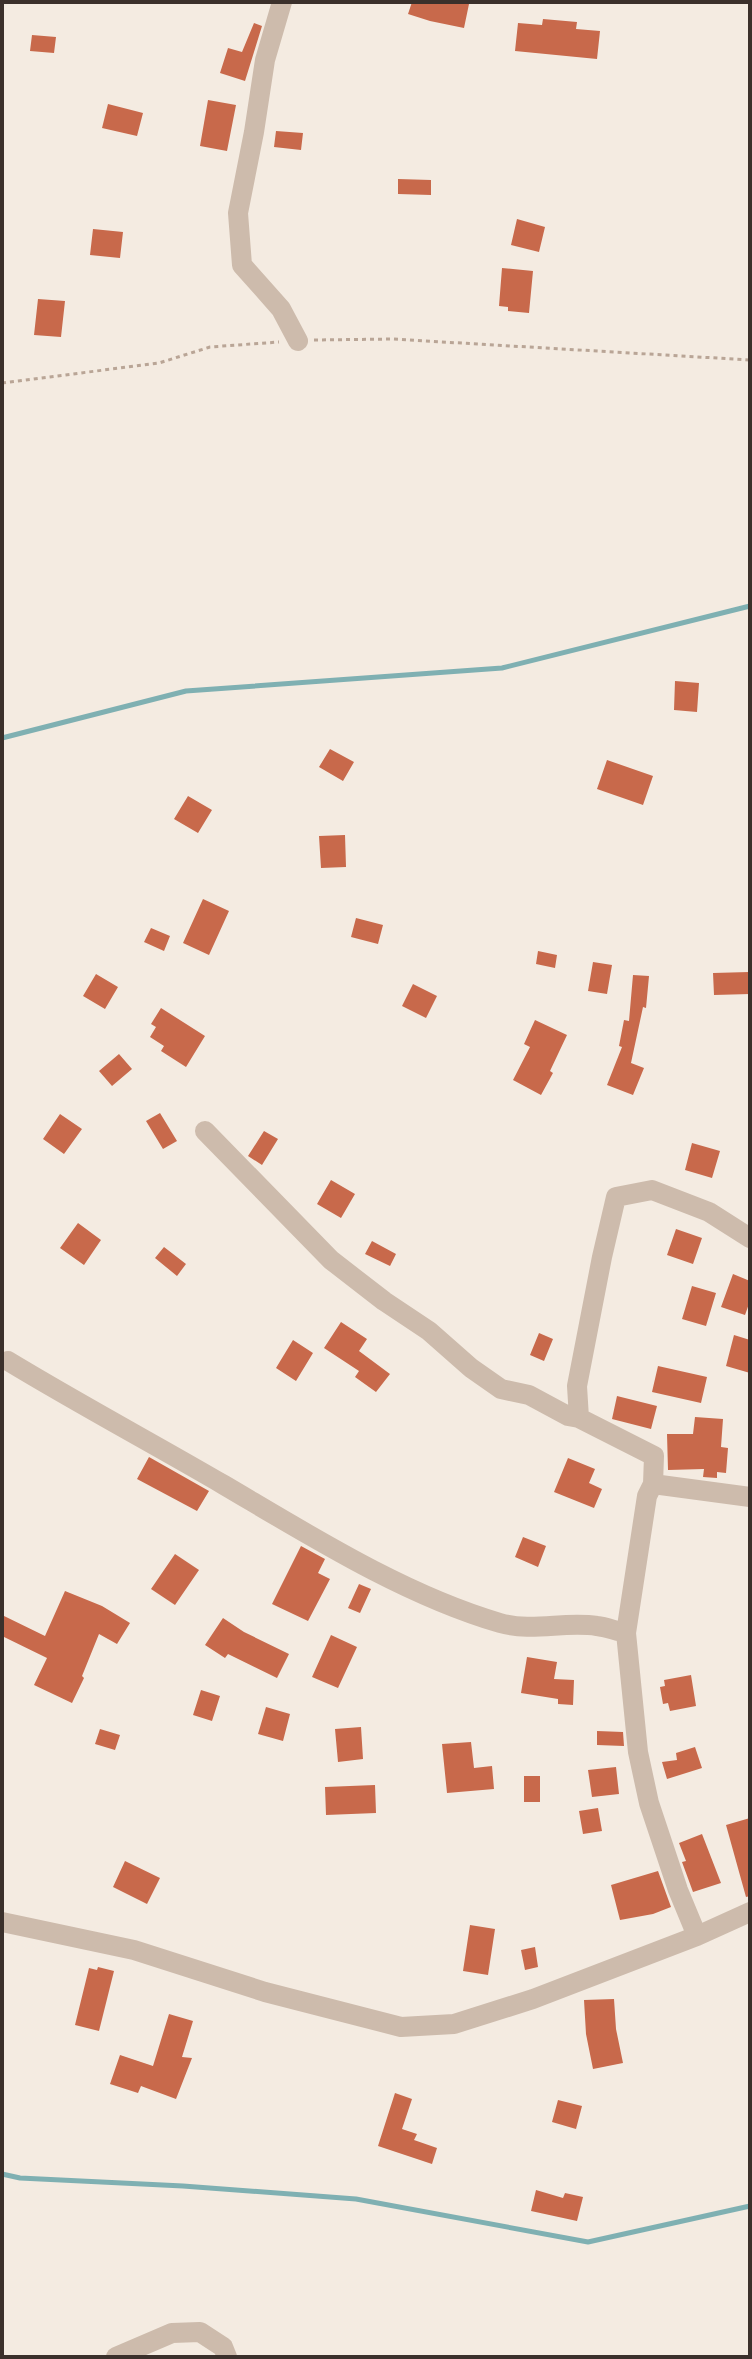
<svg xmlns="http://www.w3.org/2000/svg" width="752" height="2359" viewBox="0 0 752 2359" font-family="'PT Sans',sans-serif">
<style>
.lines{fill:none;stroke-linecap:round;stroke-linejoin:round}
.stream{stroke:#7fb0b2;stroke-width:5}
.building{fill:#c8694b}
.path{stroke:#b9a596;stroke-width:3;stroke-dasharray:4 4;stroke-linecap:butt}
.minor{stroke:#cdbbac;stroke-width:20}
</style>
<rect width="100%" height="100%" fill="#f4ebe1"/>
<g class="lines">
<!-- stream -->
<path class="stream" d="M2 738 186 691 502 668 750 606
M2 2174 20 2178 183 2186 356 2199 588 2242 750 2206"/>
</g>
<!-- building -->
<path class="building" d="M412 2H457L469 4 464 28 430 21 408 14Z
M543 19 577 22 576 29 600 31 597 59 515 51 518 23 542 25Z
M254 23 262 26 245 81 220 73 228 48 242 52Z
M32 35 56 37 54 53 30 51Z
M208 100 236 105 227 151 200 146Z
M108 104 143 113 137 136 102 128Z
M276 131 303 133 301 150 274 147Z
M398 179 431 180V195L398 194Z
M517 219 545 227 539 252 511 245Z
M93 229 123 232 120 258 90 255Z
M502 268 533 271 529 313 508 311V307L499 306Z
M38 299 65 301 61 337 34 335Z
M675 681 699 683 697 712 674 710Z
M330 749 354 762 343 781 319 767Z
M607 760 653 776 643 805 597 789Z
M188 796 212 810 198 833 174 819Z
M345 835 346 867 321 868 319 836Z
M203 899 229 911 209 955 183 943Z
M356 918 383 925 378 944 351 937Z
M151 928 170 936 164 951 144 942Z
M538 951 557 955 555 968 536 964Z
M593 962 612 965 607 994 588 991Z
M749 972 750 994 714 995 713 973Z
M96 974 118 987 105 1009 83 996Z
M633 975 649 976 646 1008 643 1007 631 1063 644 1068 633 1095 607 1085 622 1047 619 1046 624 1020 629 1021Z
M413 984 437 996 426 1018 402 1006Z
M161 1008 205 1036 186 1067 161 1051 164 1046 150 1037 156 1027 151 1024Z
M535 1020 567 1035 550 1071 553 1073 541 1095 513 1080 530 1047 524 1044Z
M119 1054 132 1069 112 1086 99 1071Z
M160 1113 177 1141 163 1149 146 1121Z
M60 1114 82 1129 64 1154 43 1139Z
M264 1131 278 1139 262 1165 248 1156Z
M692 1143 720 1151 712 1178 685 1170Z
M331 1180 355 1194 341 1218 317 1204Z
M78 1223 101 1240 84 1265 60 1248Z
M676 1229 702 1238 693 1264 667 1255Z
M372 1241 396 1254 390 1266 365 1254Z
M164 1247 186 1264 177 1276 155 1258Z
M733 1274 750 1281V1301L745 1315 721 1307Z
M692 1286 716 1293 706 1326 682 1319Z
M341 1322 367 1339 359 1351 390 1374 376 1392 355 1377 359 1371 324 1348Z
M539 1333 553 1339 544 1361 530 1355Z
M734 1335 750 1340V1373L726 1366Z
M293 1340 313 1353 296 1381 276 1368Z
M658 1366 707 1377 701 1403 652 1392Z
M617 1396 657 1406 651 1429 612 1419Z
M695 1417 723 1419 721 1447 728 1448 726 1473 717 1472V1478L703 1477 704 1469 668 1470 667 1434H693Z
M149 1457 209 1491 197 1511 137 1479Z
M568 1458 595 1469 589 1483 602 1489 594 1508 554 1492Z
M523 1537 546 1546 538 1567 515 1557Z
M301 1546 325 1559 318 1573 330 1579 308 1621 272 1604Z
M175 1554 199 1570 175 1605 151 1589Z
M359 1584 371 1589 360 1613 348 1608Z
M65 1591 102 1606 130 1623 117 1644 99 1634 82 1676 84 1678 72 1703 34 1685 47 1658 2 1636V1615L45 1636Z
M223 1618 244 1632 289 1654 277 1678 228 1654 225 1658 205 1645Z
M331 1635 357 1647 338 1688 312 1677Z
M527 1657 557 1662 554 1679 574 1680 573 1705 558 1704V1699L521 1693Z
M691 1675 696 1706 670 1711 668 1703 663 1704 660 1687 665 1686 664 1680Z
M201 1690 220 1696 212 1721 193 1715Z
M266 1707 290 1714 283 1741 258 1734Z
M361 1727 363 1759 338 1762 335 1729Z
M100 1729 120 1735 115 1750 95 1744Z
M597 1731 623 1732 624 1746 597 1745Z
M471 1742 474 1768 492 1766 494 1789 447 1793 442 1744Z
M695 1747 702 1768 667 1779 662 1762 677 1760 676 1753Z
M616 1767 619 1794 592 1797 588 1770Z
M524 1776H540V1802H524Z
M375 1785 376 1813 326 1815 325 1787Z
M598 1808 602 1831 583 1834 579 1811Z
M750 1818V1896L746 1897 726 1825Z
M702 1834 721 1883 693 1892 682 1862 686 1861 679 1843Z
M125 1861 160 1878 147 1904 113 1887Z
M658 1871 671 1907 653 1914 620 1920 611 1885Z
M470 1925 495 1929 488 1975 463 1971Z
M535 1947 538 1967 525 1970 521 1950Z
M98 1967 114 1971 99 2031 75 2025 89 1968 97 1970Z
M614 1999 616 2029 623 2063 593 2069 586 2034 584 2000Z
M169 2014 193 2021 182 2057 192 2058 176 2099 141 2086 138 2093 110 2084 120 2055 153 2066Z
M395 2093 412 2099 402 2129 417 2134 414 2140 437 2148 432 2164 378 2146Z
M558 2100 582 2106 576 2129 552 2122Z
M536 2190 563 2198 565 2193 583 2197 577 2221 531 2211Z"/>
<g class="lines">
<!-- path -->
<path class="path" d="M314 340 392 339 750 360
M2 383 159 363 210 347 279 342"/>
<!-- minor -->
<path class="minor" d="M282 2 265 60 254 132 238 213 242 265 281 309 298 341
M205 1131 331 1260 384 1301 429 1331 471 1368 501 1389 529 1395 568 1416 579 1418
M8 1361C79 1404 152 1443 224 1485 309 1535 404 1595 500 1623 532 1632 565 1621 597 1626 606 1627 616 1631 626 1633L638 1752 649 1803 678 1890 697 1936
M653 1484 654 1456 579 1418 577 1386 602 1257 616 1197 652 1190 709 1212 750 1238
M626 1633 647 1496 653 1484 750 1497
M2 1922 134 1950 265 1992 401 2027 454 2024 533 1999 697 1936 750 1912
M116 2357 172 2333 200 2332 223 2347 227 2357"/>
</g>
<!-- border -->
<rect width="752" height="2359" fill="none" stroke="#3b302b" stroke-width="8"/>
</svg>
